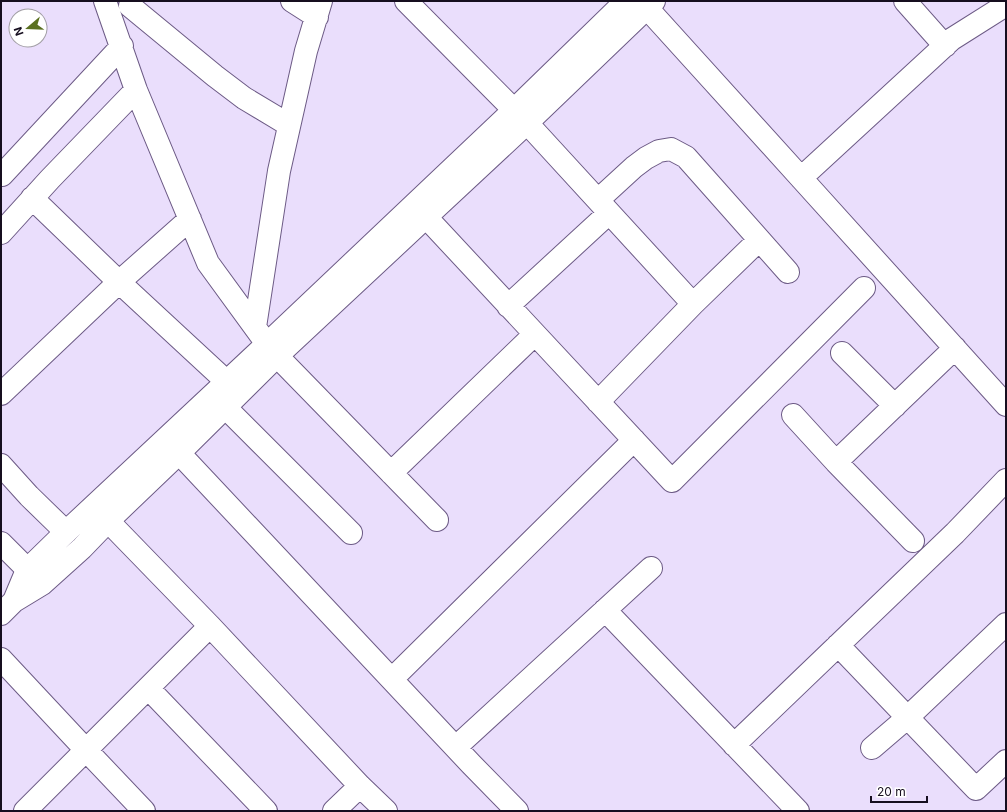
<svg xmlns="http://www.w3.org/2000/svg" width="1007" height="812" viewBox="0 0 1007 812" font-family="Inter,sans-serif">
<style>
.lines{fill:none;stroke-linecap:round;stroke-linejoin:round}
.minor-casing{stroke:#6c5a85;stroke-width:24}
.major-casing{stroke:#6c5a85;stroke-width:24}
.minor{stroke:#fff;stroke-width:22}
.major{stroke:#fff;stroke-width:22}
</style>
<rect width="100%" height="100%" fill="#eadefc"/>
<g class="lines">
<defs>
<path id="minor" d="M105 1 136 90 208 263 267 344
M292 1 317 17
M406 1 514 110
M905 1 945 46
M130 6 215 76 244 98 289 125
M647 8 801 178 1006 405
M527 123 693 304 598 402
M2 175 122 46
M801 178 952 39 1006 5
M598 200 634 167 646 158 659 151 671 149 686 157 788 272
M426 217 672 481 864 288
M190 219 119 282 227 382
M1 233 50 179 136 90
M693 304 759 240
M508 306 609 213
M255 327 279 171 306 51 321 1
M842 353 895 406
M277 356 437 520
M1 394 119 282 32 198
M225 407 351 533
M793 415 836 462 913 541
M179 453 471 764 517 811
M836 462 955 348
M1 465 29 496 66 532
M391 473 535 334
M108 521 210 626 360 786 386 811
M1 543 41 583
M605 610 798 811
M838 645 976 789 1006 761
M1 659 86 750 144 811
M392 679 634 440
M148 688 266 811
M734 745 955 533 1006 480
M456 747 651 568
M872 748 907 718 1006 624
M25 811 210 626
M334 811 360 786"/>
<path id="major" d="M14 601 27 570 66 532 267 344 514 110 626 1
M1 614 14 601 42 584 82 548 108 521 179 453 277 356 426 217 527 123 654 1"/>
</defs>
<!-- minor casing -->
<use href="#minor" class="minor-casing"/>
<!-- major casing -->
<use href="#major" class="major-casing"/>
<!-- minor -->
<use href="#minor" class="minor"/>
<!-- major -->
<use href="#major" class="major"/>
</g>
<!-- border -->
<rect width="1007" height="812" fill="none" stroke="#160e1f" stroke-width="4"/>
<!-- north arrow -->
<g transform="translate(28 28) rotate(251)"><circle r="19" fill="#ffffff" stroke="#a29fa5"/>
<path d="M0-3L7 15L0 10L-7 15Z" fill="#5a7020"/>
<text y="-6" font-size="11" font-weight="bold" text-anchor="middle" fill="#160e1f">N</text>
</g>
<!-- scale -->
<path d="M871 796v6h56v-6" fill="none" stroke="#160e1f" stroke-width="2"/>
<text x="877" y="796" font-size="12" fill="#160e1f" stroke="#ffffff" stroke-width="3" paint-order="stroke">20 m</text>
</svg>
